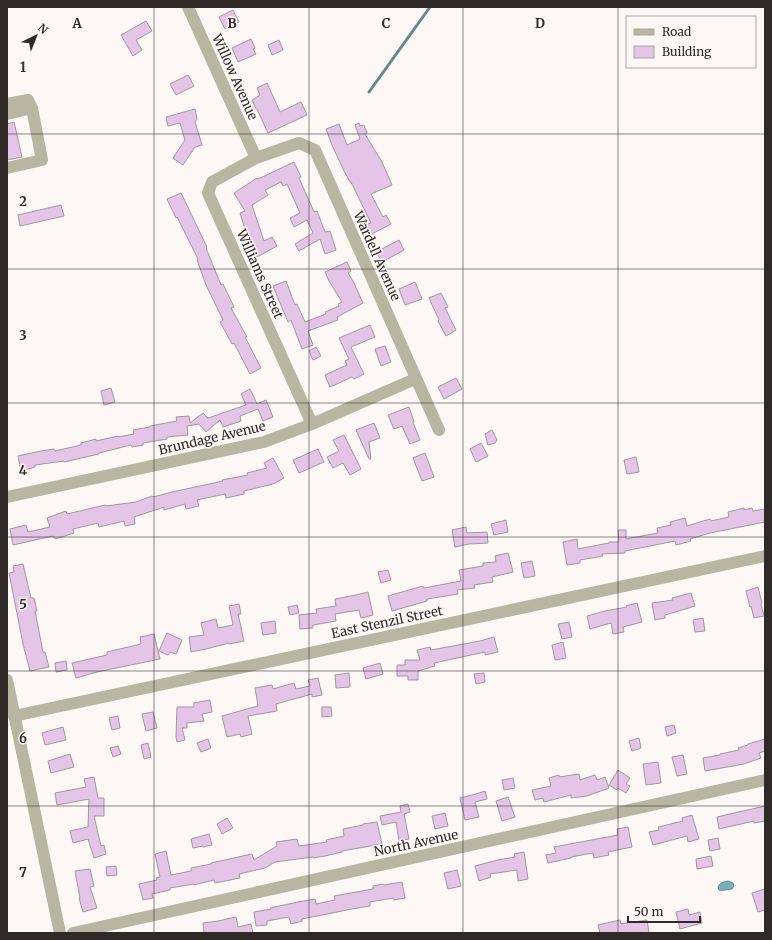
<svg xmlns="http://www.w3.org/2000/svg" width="772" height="940" viewBox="0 0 772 940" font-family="Merriweather,serif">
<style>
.water{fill:#7ab1b8;stroke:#64888d}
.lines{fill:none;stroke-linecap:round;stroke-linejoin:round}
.stream{stroke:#64888d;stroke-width:3}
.building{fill:#e4c5e7;stroke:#a097a1}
.minor{stroke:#bab5a2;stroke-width:12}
.grid{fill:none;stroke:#2f2a28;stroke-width:1;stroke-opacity:0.55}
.labels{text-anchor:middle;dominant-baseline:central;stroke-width:3;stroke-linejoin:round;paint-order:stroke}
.street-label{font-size:13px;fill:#2f2a28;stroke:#fdf8f5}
.grid-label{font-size:13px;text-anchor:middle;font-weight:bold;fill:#2f2a28;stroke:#fdf8f5;stroke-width:3;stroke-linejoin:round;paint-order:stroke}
</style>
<rect width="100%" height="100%" fill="#fdf8f5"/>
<!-- water -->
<path class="water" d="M728 881 733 883 734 886 732 889C728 889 724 891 719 890 716 884 723 882 728 881Z"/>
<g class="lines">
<!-- stream -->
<path class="stream" d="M369 92 430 7"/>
</g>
<!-- building -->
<path class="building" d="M233 10 239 22 225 29 219 17Z
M146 21 152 31 136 40 142 50 133 56 121 35Z
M251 39 255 48 253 49 256 54 238 62 232 48Z
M279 40 283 50 272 55 268 45Z
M188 75 194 86 176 95 170 84Z
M267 83 280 112 301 102 307 115 268 133 257 109H256L252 100 260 95 257 88Z
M195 109 197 119 195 122 202 145 195 147 183 165 173 158 185 140 180 123 168 126 166 117Z
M14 122 22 157 7 160V124Z
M359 123 360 126 364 125 367 133 365 134 382 162 392 185 371 194 383 217 386 215 391 224 370 235 365 225 371 223 351 182H350L344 171 332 145 326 129 339 124 347 145 360 139 355 125Z
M294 162 301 177 299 178 314 212 317 211 325 232 330 231 336 250 325 254 320 239 299 251 295 244 313 233 307 220 294 227 290 218 300 213 287 184 283 186 281 182 265 190 268 195 252 205 264 241 272 237 277 246 257 257 249 242 240 213 245 211 234 193 257 178 258 179Z
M181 193 207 247 206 248 221 285 223 284 234 307 231 308 247 337H245L261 368 250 374 234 343 232 344 220 322 223 320 206 285 197 260 198 259 177 217 176 218 167 199Z
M61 205 64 216 20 226 18 215Z
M399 240 404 250 382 262 376 252Z
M347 262 351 271 348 273 354 283 363 303 337 317 338 320 308 331 313 345 302 349 291 320 288 322 273 286 286 281 295 305 297 304 305 322 326 314 325 312 339 306 338 304 342 302 329 281 325 272Z
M415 282 422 299 405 305 399 289Z
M441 293 448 307 445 308 456 330 446 336 438 321 439 320 429 298Z
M370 325 375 337 351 347 364 374 354 379 352 377 330 387 325 375 347 365 345 361 349 359 339 338Z
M385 346 391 362 381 366 375 349Z
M316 347 321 356 313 360 309 351Z
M456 378 462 389 444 399 438 387Z
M111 388 115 402 104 405 101 391Z
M250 389 257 404 266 400 273 417 263 421 258 409 240 416 241 421 223 427 220 420 206 432 199 424 187 426 188 435 167 437V439L143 443V445L132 447 131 445 99 453V454L64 462V461L35 465V467L21 471 18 456 41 451 54 449 55 451 81 445V443L96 439V441L118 436V437L134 434 133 430 150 427V426L177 421 176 417 189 416 190 423 203 413 208 418 246 405 241 394Z
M409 407 414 422H413L420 440 410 444 402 426 394 429 388 415Z
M374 423 380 438 369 442 371 459H369L356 430Z
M492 430 497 440 495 443 488 445 485 434Z
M344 435 361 469 350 475 343 463 333 468 327 457 339 451 333 440Z
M481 443 488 456 476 462 470 449Z
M318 449 324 462 299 473 293 460Z
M425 453 434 477 422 481 413 458Z
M636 457 639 472 627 474 624 460Z
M273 458 284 478 273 484 244 491V494L226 498 225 494 197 500 199 506 186 509 185 504 164 510V507L134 517 135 524 125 526 124 521 99 527 98 523 73 529 74 533 55 539 53 536 13 545 10 529 26 525 28 532 50 527 47 518 66 511 67 514 105 505 106 506 136 502 152 496 153 497 172 492 223 481 222 480 248 475 247 473 267 468 264 463Z
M744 508V510L752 508 753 511 765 509V522L710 533 690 539 691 541 676 545 675 541 625 551V553L602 554 603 556 580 560V563L567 565 563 542 577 539 578 549 609 543V542H619L618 530H626V539L658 533 657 528 671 525 670 522 685 518 687 526 710 519 711 521 729 517 728 512Z
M506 520 508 532 494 535 491 524Z
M466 527 467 533 487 532 488 543 469 544 455 547 452 530Z
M508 553 513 572 492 577 493 582 474 585 475 588 457 590 458 594 427 599V601L392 611 388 596 423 586 424 588 461 581 459 570 483 566V563L496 562 495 556Z
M532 561 535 576 524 578 521 563Z
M23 564 31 598H34L37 611H35L43 652H45L49 667 30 671 23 644 9 573 14 572 13 566Z
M388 570 391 580 381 583 378 572Z
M758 587 762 603 761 604 764 616 754 618 751 606 750 607 746 591Z
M368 592 373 615 361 618 359 610 335 614 336 621 313 625V628L300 629 299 615 317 613 316 609 336 606 335 599 356 595Z
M691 593 695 606 665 615V618L655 620 652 603 673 600 672 598Z
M637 603 642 622 623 627 624 632 613 634 611 623 590 629 587 616 605 611 627 607 626 606Z
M239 604 241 614H238L244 641 229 644V643L206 649 191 652 189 637 204 635 201 623 216 619 218 628 233 625 229 606Z
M297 605 299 613 290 615 288 607Z
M703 618 705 631 695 632 693 620Z
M275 621 276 633 263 635 261 623Z
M569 622 572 637 562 639 558 624Z
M167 633 182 640 176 654 170 652 168 655 159 651Z
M154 634 160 659 97 672 76 678 72 663 107 655V652L141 644 140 637Z
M494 637 498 652 485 655V652L434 663 435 666 418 671V680H408V676H397V665H405V660H420L417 650 430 647 431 650 480 641Z
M563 642 566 658 555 660 552 645Z
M66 661 67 670 56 672 55 663Z
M380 663 383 674 366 679 363 668Z
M349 673 350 687 336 688 335 675Z
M484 673 485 682 476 684 474 674Z
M318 678 322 695 312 697V694L276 704 277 711 248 716 252 734 241 737 240 734 227 737 222 716 258 706 255 688 272 685 273 689 294 683 296 689 310 686 308 680Z
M210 700 212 712 202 714 204 721 187 723V728H182L185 740 177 742 176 737 177 707H194V703Z
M322 707H331L332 716 322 717Z
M153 712 157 728 146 731 142 714Z
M118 716 120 728 112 730 109 718Z
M674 725 676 733 667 736 665 727Z
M63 727 66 740 45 745 42 733Z
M639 738 641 748 632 751 629 741Z
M208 739 211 748 201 752 197 743Z
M765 739V751L759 753 761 758 744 764 705 771 703 758 720 755V754L739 750 738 748 748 745V744Z
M148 743 151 757 144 759 141 745Z
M118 746 121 754 113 757 110 748Z
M70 754 74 767 51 773 48 761Z
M683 755 687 774 677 776 672 757Z
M658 762 661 783 646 785 643 764Z
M618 770 630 778 626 784 630 786 626 793 618 788 617 790 609 785Z
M579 774 580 780 595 775 597 780 605 777 609 788 587 796 571 798V795L544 802 543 798 535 800 532 790 551 786 549 778 559 775V777Z
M94 777 98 798H104V816H94L101 846 104 845 106 854 94 858 88 839 73 843 70 831 88 827 89 799 57 805 55 793 86 787 84 779Z
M513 778 515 788 504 790 502 780Z
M485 791 487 799 475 802 479 817 465 820 460 798 476 794Z
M508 797 515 817 502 821 496 801Z
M408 804 410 812 404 814 409 839 399 841 396 822 382 825 380 816 401 812 400 806Z
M765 806V821L754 823V821L719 829 717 817Z
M445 813 448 826 435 829 432 816Z
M692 815 699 839 688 842 687 836 653 845 649 832 659 830 658 827 683 821 682 818Z
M227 818 233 828 222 834 217 824Z
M377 822 382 844 342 851V852L325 856 313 858V857L275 862 265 868 239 874 240 878 215 883 214 880 194 885V884L170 888V890L152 894 153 898 143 900 139 884 157 880 156 878 160 877 155 854 166 851 171 875 191 871V868L211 864V863L252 854 254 860 277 846 276 842 297 839 299 846 327 842 326 840 344 836 343 829 363 825V824Z
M628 827 632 847 608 852 609 855 594 858 593 853 571 857V858L548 863 546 855 556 853 554 847 618 835 617 829Z
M209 834 212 845 203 847V846L193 848 191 839Z
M718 838 720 849 710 851 708 840Z
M524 852 528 879 518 881 517 870 490 874 491 877 479 881 475 866 498 860 515 857 514 854Z
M711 856 713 866 697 869 696 859Z
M116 866 117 875 107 876 106 867Z
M90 869 94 886 90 887 97 908 83 912 79 898H80L75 871Z
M457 870 461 886 448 889 444 873Z
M402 882 405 898 394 900 393 898 370 902V906L352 909 302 919V921L291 924 289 917 267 921V925L256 926 254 912 271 909 270 908 298 902 315 899 316 904 335 900 334 896 373 889V886L383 884 384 885Z
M765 889V910L758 912 752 893Z
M688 909 689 915 700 912 702 923 680 929 676 912Z
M236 917 238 927 251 924 253 933H204L203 923 218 921Z
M620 920 621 924 647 920 649 933H600L598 925Z"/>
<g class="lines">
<!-- minor -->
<path class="minor" d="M188 7 256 158
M7 104 28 100 32 108
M7 114 32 108 42 160 7 168
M312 424 208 193 212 182 256 158 299 143 315 150 439 430
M7 497 264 442 312 424 415 379
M7 680 60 933
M14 716 765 556
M73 933 765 780"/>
</g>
<!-- grid -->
<path class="grid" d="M154 7V933M309 7V933M463 7V933M618 7V933M7 134H765M7 269H765M7 403H765M7 537H765M7 671H765M7 806H765"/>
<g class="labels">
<!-- street labels -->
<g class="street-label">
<text transform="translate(235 77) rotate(66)">Willow Avenue</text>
<text transform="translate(377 256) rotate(66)">Wardell Avenue</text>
<text transform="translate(260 274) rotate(66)">Williams Street</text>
<text transform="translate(212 438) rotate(-13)">Brundage Avenue</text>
<text transform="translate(387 622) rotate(-12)">East Stenzil Street</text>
<text transform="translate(416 843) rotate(-12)">North Avenue</text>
</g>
</g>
<g class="grid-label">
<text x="77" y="28">A</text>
<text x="232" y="28">B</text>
<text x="386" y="28">C</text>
<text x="540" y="28">D</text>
<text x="23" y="72">1</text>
<text x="23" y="206">2</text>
<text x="23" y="340">3</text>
<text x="23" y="475">4</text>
<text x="23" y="609">5</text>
<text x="23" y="743">6</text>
<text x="23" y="877">7</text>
</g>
<!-- border -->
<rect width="772" height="940" fill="none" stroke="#2f2a28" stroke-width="16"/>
<!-- legend -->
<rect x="626" y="16" width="130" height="52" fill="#fdf8f5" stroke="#aba6a3"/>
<rect x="634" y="29" width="20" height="6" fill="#bab5a2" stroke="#aba6a3"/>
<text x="662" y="36" font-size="12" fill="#2f2a28">Road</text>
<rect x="634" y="46" width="20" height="12" fill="#e4c5e7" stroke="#aba6a3"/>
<text x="662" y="56" font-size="12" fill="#2f2a28">Building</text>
<!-- north arrow -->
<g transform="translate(36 36) rotate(43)" stroke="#fdf8f5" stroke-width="3" paint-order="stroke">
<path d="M0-3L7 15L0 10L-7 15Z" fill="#2f2a28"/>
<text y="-6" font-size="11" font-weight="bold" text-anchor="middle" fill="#2f2a28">N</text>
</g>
<!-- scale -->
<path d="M628 916v6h72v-6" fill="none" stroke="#2f2a28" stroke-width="2"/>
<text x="634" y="916" font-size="12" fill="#2f2a28" stroke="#fdf8f5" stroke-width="3" paint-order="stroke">50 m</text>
</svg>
